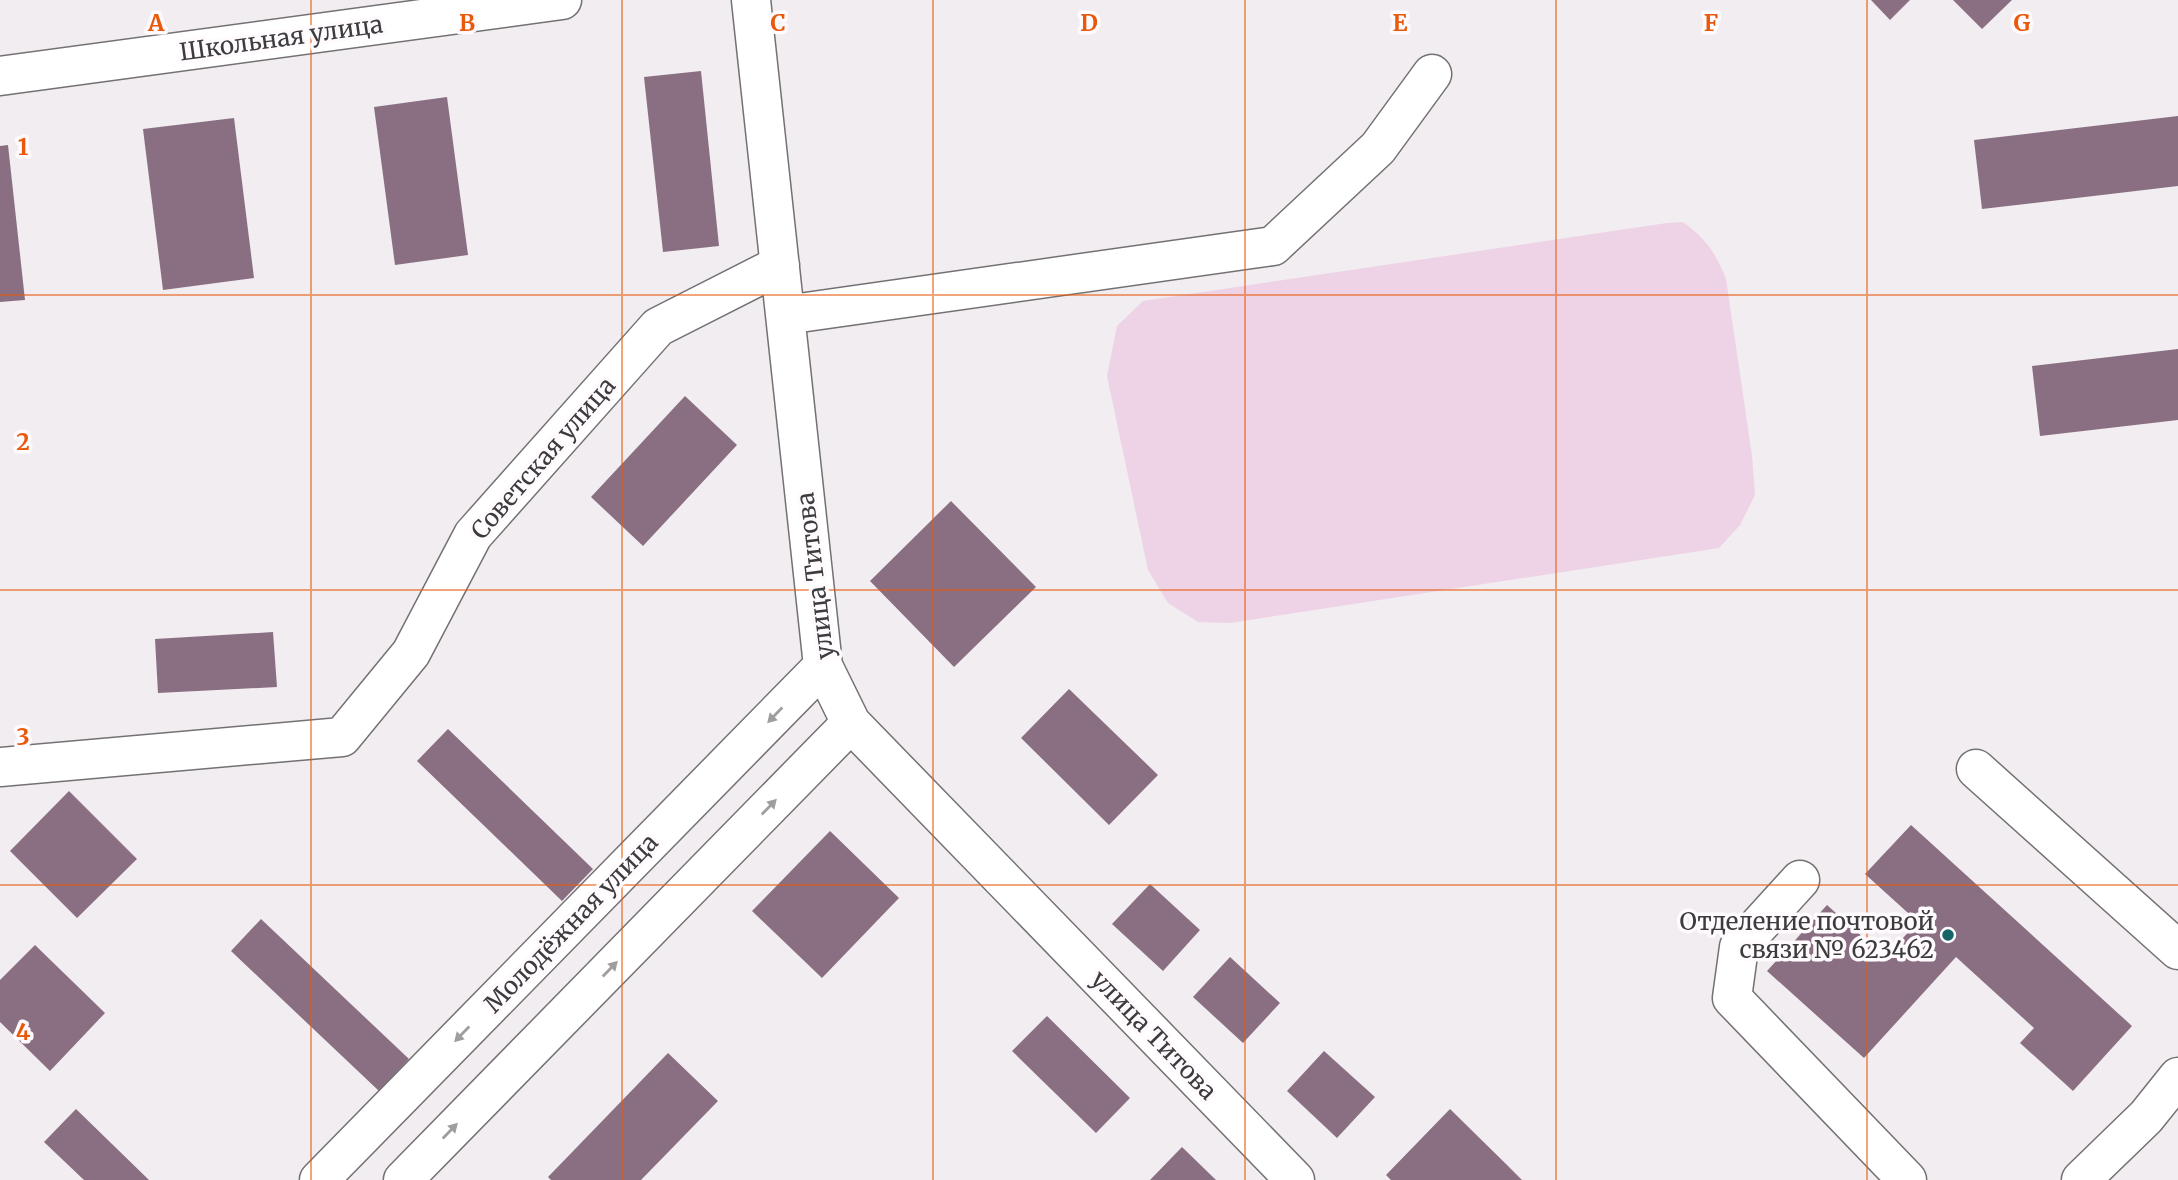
<svg xmlns="http://www.w3.org/2000/svg" width="2178" height="1180" viewBox="0 0 2178 1180" font-family="Merriweather,serif">
<style>
.green{fill:#eed2e6}
.building{fill:#8a6f83}
.lines{fill:none;stroke-linecap:round;stroke-linejoin:round}
.minor-casing{stroke:#747173;stroke-width:41}
.minor{stroke:#fff;stroke-width:38}
.oneway{fill:#9e9e9e}
.grid{fill:none;stroke:#e8590c;stroke-width:2;stroke-opacity:0.55}
.poi-dot{fill:#146469;stroke:#fefafd;stroke-width:2.5}
.labels{text-anchor:middle;dominant-baseline:central;stroke-width:7;stroke-linejoin:round;paint-order:stroke}
.street-label{font-size:24px;fill:#3d3c3d;stroke:#fefafd}
.poi-label{font-size:24px;fill:#3d3c3d;stroke:#fefafd;text-anchor:end}
.grid-label{font-size:23px;text-anchor:middle;font-weight:bold;fill:#e8590c;stroke:#fefafd;stroke-width:7;stroke-linejoin:round;paint-order:stroke}
</style>
<rect width="100%" height="100%" fill="#f1edf0"/>
<!-- green -->
<path class="green" d="M1683 222C1707 240 1715 252 1726 279L1752 456 1755 495 1740 525 1719 548 1230 623 1198 622 1168 603 1148 570 1107 376 1117 326 1143 301 1667 223Z"/>
<!-- building -->
<path class="building" d="M1871 0H1910L1890 20Z
M1953 0H2012L1982 29Z
M701 71 719 246 663 252 644 77Z
M447 97 468 255 395 265 374 107Z
M2178 116V186L1982 209 1974 140Z
M234 118 254 278 163 290 143 129Z
M8 145 25 300 0 302V146Z
M2178 349V420L2040 436 2032 366Z
M685 396 737 445 643 546 591 497Z
M951 501 1036 587 954 667 870 581Z
M273 632 277 687 158 693 155 639Z
M1069 689 1158 775 1109 825 1021 738Z
M448 729 593 869 562 901 417 761Z
M69 791 137 859 77 918 10 851Z
M1911 825 2132 1026 2073 1091 2020 1043 2034 1028 1956 957 1864 1058 1767 971 1827 905 1885 957 1918 922 1865 874Z
M830 831 899 898 822 978 752 911Z
M1150 884 1200 930 1163 971 1112 924Z
M261 919 409 1059 379 1091 231 951Z
M35 945 105 1013 50 1071 0 1022V980Z
M1230 957 1280 1003 1243 1043 1193 997Z
M1047 1016 1130 1098 1096 1133 1012 1051Z
M1324 1051 1375 1097 1337 1138 1287 1091Z
M668 1053 718 1101 641 1180H551L548 1177Z
M76 1109 149 1180H84L44 1142Z
M1450 1109 1505 1163 1522 1180H1391L1386 1175Z
M1182 1147 1216 1180H1150Z"/>
<g class="lines">
<defs>
<path id="minor" d="M751 0 823 666 851 723 1295 1180
M0 76 562 0
M785 315 1273 246 1378 148 1432 74
M0 767 342 737 411 653 473 535 658 327 780 265
M1976 769 2178 950
M1800 880 1739 947 1732 998 1907 1180
M319 1180 823 666
M403 1180 851 723
M2081 1180 2146 1117 2178 1077"/>
</defs>
<!-- minor casing -->
<use href="#minor" class="minor-casing"/>
<!-- minor -->
<use href="#minor" class="minor"/>
</g>
<!-- one-way arrows -->
<defs><path id="oneway-solid" d="M-6-.8H1V-3.2L6.5 0L1 3.2V.8H-6Z" transform="scale(1.75)"/></defs>
<g class="oneway">
<use href="#oneway-solid" transform="translate(775 715) rotate(134)"/>
<use href="#oneway-solid" transform="translate(769 807) rotate(-46)"/>
<use href="#oneway-solid" transform="translate(610 969) rotate(-46)"/>
<use href="#oneway-solid" transform="translate(462 1034) rotate(134)"/>
<use href="#oneway-solid" transform="translate(450 1131) rotate(-46)"/>
</g>
<!-- grid -->
<path class="grid" d="M311 0V1180M622 0V1180M933 0V1180M1245 0V1180M1556 0V1180M1867 0V1180M0 295H2178M0 590H2178M0 885H2178"/>
<!-- markers -->
<circle class="poi-dot" cx="1948" cy="935" r="7"/>
<g class="labels">
<!-- street labels -->
<g class="street-label">
<text transform="translate(281 38) rotate(-8)">Школьная улица</text>
<text transform="translate(543 458) rotate(-49)">Советская улица</text>
<text transform="translate(815 576) rotate(-97)">улица Титова</text>
<text transform="translate(571 923) rotate(-46)">Молодёжная улица</text>
<text transform="translate(1154 1035) rotate(46)">улица Титова</text>
</g>
<!-- poi labels -->
<g class="poi-label">
<text x="1934" y="921">Отделение почтовой<tspan x="1934" dy="28">связи № 623462</tspan></text>
</g>
</g>
<g class="grid-label">
<text x="156" y="31">A</text>
<text x="467" y="31">B</text>
<text x="778" y="31">C</text>
<text x="1089" y="31">D</text>
<text x="1400" y="31">E</text>
<text x="1711" y="31">F</text>
<text x="2022" y="31">G</text>
<text x="23" y="155">1</text>
<text x="23" y="450">2</text>
<text x="23" y="745">3</text>
<text x="23" y="1040">4</text>
</g>
</svg>
